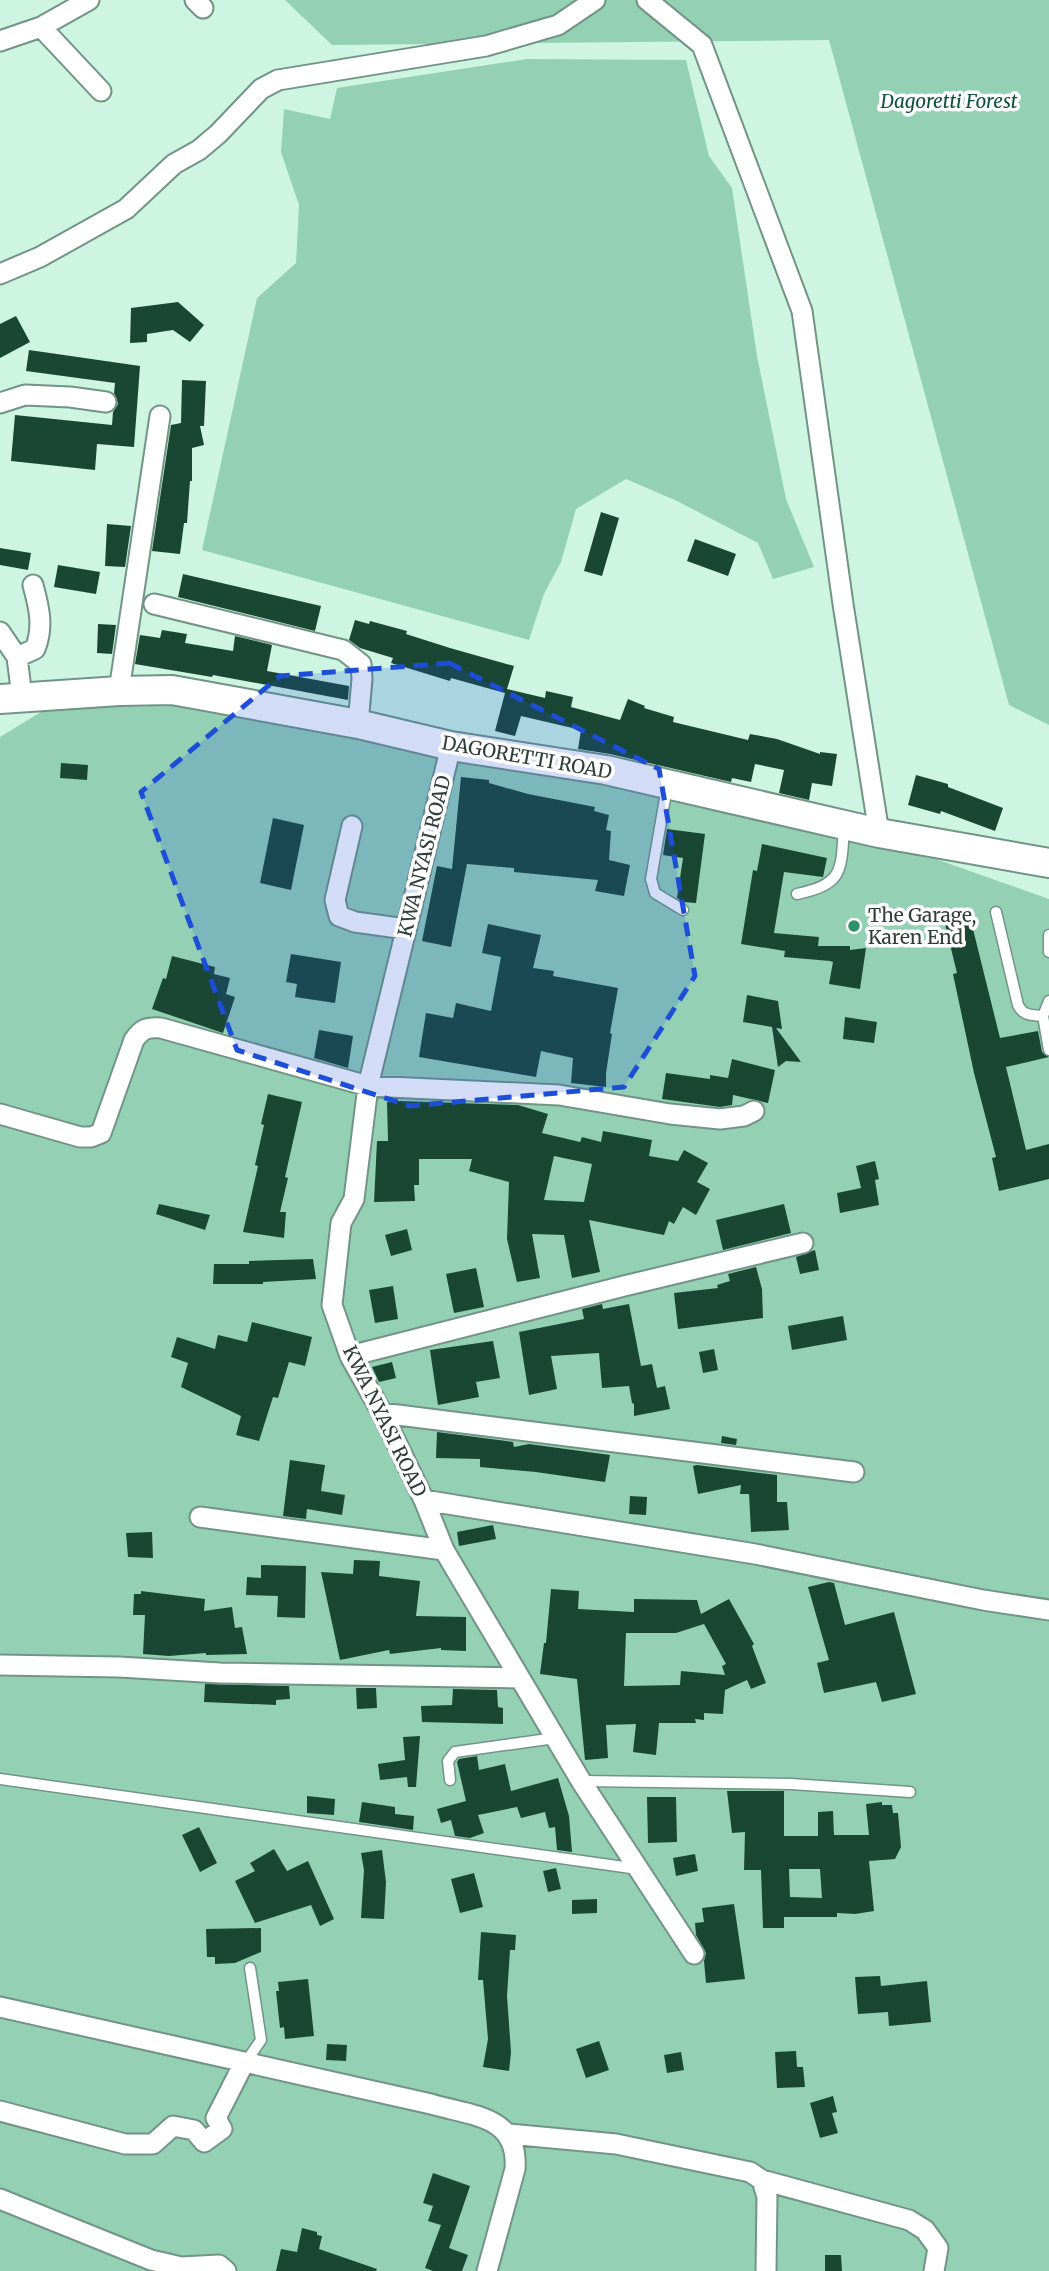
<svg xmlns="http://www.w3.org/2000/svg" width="1049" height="2271" viewBox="0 0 1049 2271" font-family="Merriweather,serif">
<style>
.green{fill:#94d1b4}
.building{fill:#1a4734;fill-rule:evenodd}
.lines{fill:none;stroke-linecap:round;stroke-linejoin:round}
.service-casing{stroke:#719584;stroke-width:13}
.minor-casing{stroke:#719584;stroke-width:23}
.secondary-casing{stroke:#719584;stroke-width:32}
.service{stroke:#fff;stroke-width:10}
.minor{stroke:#fff;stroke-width:19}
.secondary{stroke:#fff;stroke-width:28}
.marked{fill:#1d4ed8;fill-opacity:0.2;stroke:#1d4ed8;stroke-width:5;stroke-dasharray:14 9;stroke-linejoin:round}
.poi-dot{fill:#2f916b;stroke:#fff;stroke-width:2.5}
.labels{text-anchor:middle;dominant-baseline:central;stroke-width:7;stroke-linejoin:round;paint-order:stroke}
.park-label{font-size:19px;font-style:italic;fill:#0e523a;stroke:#fff}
.street-label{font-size:19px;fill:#2f3e37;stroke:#fff}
.poi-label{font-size:19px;fill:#2f3e37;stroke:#fff;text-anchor:start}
</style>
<rect width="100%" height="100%" fill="#cef5e1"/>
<!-- green -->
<path class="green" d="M285 0H1049V725L1009 705 829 40 332 45Z
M527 59 686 60 709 156 732 188 757 356 786 499 814 567 773 579 758 543 677 501 626 479 576 509 561 562 544 594 529 640 202 550 257 298 296 263 299 205 281 152 284 109 330 119 337 88Z
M95 679 336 720 692 773 1049 899V2271H0V737Z"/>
<!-- building -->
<path class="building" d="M178 302 204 325 190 342 173 330 147 334V342L130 343 131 308Z
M16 316 30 342 0 358V324Z
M29 350 140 366 134 447 97 444 95 470 11 461 15 415 112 425 113 412 118 404 114 393 115 383 26 371Z
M182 380 206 381 204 426H200L204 445 192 448V481H190L187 523H184L180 554 152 551 171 425 181 423Z
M601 512 619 518 602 576 584 571Z
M107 524 131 526 125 567 105 566Z
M695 539 736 554 728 576 687 561Z
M0 548 31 553 28 570 0 565Z
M58 565 100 572 96 594 54 587Z
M183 574 321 606 315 631 178 597Z
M355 620 369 624 370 621 407 631 406 634 450 648 514 666 507 689 545 698 546 691 573 697 571 707 620 720 628 699 645 706 644 708 674 717 673 722 748 740 750 734 777 739 820 754V752L837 754 832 786 812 783 809 800 779 793 784 770 755 764 751 782 732 778 731 782 610 754 578 749 581 730 521 716 515 736 495 731 505 693 451 678 450 681 391 663 393 658 360 648 349 640Z
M98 624 116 625 112 654 97 653Z
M162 630 187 634 185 643 233 651 235 636 272 645 267 671 349 686 348 700 213 675 212 677 135 664 140 635 160 638Z
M61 763 88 765 87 780 60 778Z
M916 775 948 784V787L1003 808 995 831 941 811 940 814 908 805Z
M461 777 489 780V783L528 794 595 807 594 811 609 815 606 830 611 831 609 860 630 865 624 896 595 891 598 880 514 872V868L467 864 451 947 422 941 437 866 452 869Z
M273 818 304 825 291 890 260 883Z
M667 829 705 834 696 903 683 902 677 898 683 858 663 855Z
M762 844 827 858 823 877 784 872 774 933 819 937 818 946H850V950L866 948 860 989 829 984 833 962 830 961 784 957 785 951 741 944 753 870 757 871Z
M969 913 1000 1038 1038 1031 1042 1052 1049 1057 1006 1067 1026 1150 1049 1144V1179L999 1191 992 1158 996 1157 974 1073 953 974 957 973 944 920Z
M488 924 541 935 533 968 554 971 553 976 618 988 610 1033 612 1034 606 1073V1087L571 1083 573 1058 541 1051 536 1077 419 1057 426 1013 453 1018 456 1003 491 1011 501 957 482 953Z
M291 954 341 962 335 1003 295 997 297 984 286 982Z
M172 956 215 967 214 974 230 978 226 994 235 997 223 1033 152 1009 163 978 166 979Z
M747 995 778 1001 782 1029 776 1028 801 1062 786 1061 778 1067 772 1027 743 1022Z
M845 1017 877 1022 874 1043 843 1039Z
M319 1030 353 1036 348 1068 314 1058Z
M732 1059 775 1070 768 1103 733 1095 732 1105 720 1107 662 1099 666 1073 710 1079V1075L728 1078Z
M268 1094 302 1102 285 1177 288 1178 280 1212H286L284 1238 243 1232 258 1166 255 1165 264 1125 261 1124Z
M399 1101 518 1105 548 1114 542 1133 580 1142 582 1137 601 1142 603 1131 652 1140 649 1156 678 1161 684 1150 708 1163 697 1182 710 1189 696 1215 683 1207 674 1224 669 1221 664 1235 589 1220 600 1272 572 1278 564 1235 532 1234 540 1278 517 1282 507 1239 509 1182 469 1171 472 1159H419V1185H414L415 1201 374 1202 377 1141H388L387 1102ZM554 1156 592 1164 584 1202 544 1200Z
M875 1161 879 1179 875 1180 879 1205 840 1213 837 1193 861 1188 856 1166Z
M159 1204 210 1215 205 1230 156 1214Z
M784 1204 791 1233 723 1250 716 1220Z
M407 1229 412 1250 391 1256 385 1235Z
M815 1250 819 1270 800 1274 796 1257Z
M313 1259 316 1279 263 1282V1284H213L214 1264H249V1261Z
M756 1267 762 1289 763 1318 678 1329 674 1293 718 1288 717 1285 730 1281 728 1274Z
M476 1268 484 1307 454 1313 446 1274Z
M393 1286 398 1319 375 1323 369 1290Z
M602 1304 603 1309 629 1304 641 1366 652 1364 657 1388 665 1386 670 1409 634 1416V1404L632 1403 629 1386 602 1388 599 1353 551 1356 557 1389 529 1395 519 1332 584 1319 582 1309Z
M843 1316 847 1340 792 1350 788 1326Z
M252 1322 312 1337 305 1366 289 1362 278 1398 273 1397 259 1441 236 1435 241 1416 181 1387 188 1363 171 1357 177 1337 215 1349 218 1335 247 1342Z
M493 1341 500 1378 476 1382 479 1397 438 1405 430 1350Z
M714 1349 718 1370 703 1373 699 1352Z
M392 1362 396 1378 379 1382 372 1367Z
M437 1432 513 1442 514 1447 529 1444 610 1455 605 1482 536 1472 480 1467V1459L436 1458Z
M722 1436 737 1439 736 1445 721 1443Z
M290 1460 325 1465 321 1491 345 1495 342 1515 307 1509 306 1519 283 1516Z
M697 1465 777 1475V1502H787L789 1530 751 1532 749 1494H740L741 1485 698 1494 693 1466Z
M630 1496 647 1497 646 1515 629 1514Z
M493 1525 496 1539 459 1546 457 1532Z
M152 1532 153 1558 128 1557 126 1533Z
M354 1560 380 1561 379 1576 420 1581 416 1616 466 1617V1651L441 1650V1648L390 1654 389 1650 340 1660 321 1572 353 1574Z
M261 1565 306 1566 305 1618 277 1617 278 1596 246 1595 247 1577 261 1578Z
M829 1582 834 1583 845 1625 894 1612 916 1694 882 1702 876 1682 824 1693 817 1663 829 1660 808 1587Z
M551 1589 579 1591 578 1609 634 1612V1599L697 1600 701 1614 729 1599 754 1644 752 1646 766 1683 751 1689 747 1680 725 1690 723 1714 704 1713V1720L695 1719 696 1723H659L656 1755 633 1752 636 1724 606 1725 608 1758 585 1760 577 1679 540 1674 544 1643H546ZM704 1624 726 1664 722 1666 725 1675 681 1671 680 1685 624 1686 626 1633H676Z
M141 1591 205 1599 204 1611 232 1607 235 1628 242 1627 247 1654 206 1655V1653L169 1656 143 1654 145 1615H133L134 1594H141Z
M205 1684 289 1686 290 1699 276 1700V1705L204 1702Z
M356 1688H376L377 1708 357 1709Z
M453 1689 497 1690 498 1707 503 1708V1724L422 1722 421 1706 452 1705Z
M420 1736 416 1787H408L407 1777 380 1780 378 1764 405 1760 403 1737Z
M477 1756 479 1770 505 1764 511 1791 558 1778 569 1816 572 1852 557 1850 555 1827 549 1828 545 1812 521 1818 517 1807 478 1815 484 1833 470 1838 455 1836 451 1820 441 1823 437 1809 466 1801 457 1762 459 1759Z
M727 1791H784V1836H818V1812L833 1811 834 1835H869L866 1804 882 1802V1805H892L893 1813H898L901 1847 895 1859 869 1861 874 1911 855 1914 837 1913V1917H784V1928H763L761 1870H744L745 1832 732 1833ZM789 1869H820L822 1898 790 1897Z
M307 1796 335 1799 334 1815 307 1813Z
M647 1797H676L677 1842 648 1843Z
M362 1802 395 1807V1814L414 1816 413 1830 359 1822Z
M199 1827 217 1863 200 1872 182 1835Z
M274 1849 287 1871 308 1861 334 1919 320 1926 311 1905 255 1923 235 1881 255 1871 250 1863Z
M382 1850 386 1882 384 1919 361 1918 364 1870 361 1853Z
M695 1854 698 1871 676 1876 673 1858Z
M556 1868 561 1889 548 1892 543 1871Z
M474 1873 483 1907 460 1913 451 1879Z
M597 1899V1913L572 1914V1900Z
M734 1904 745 1979 706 1983 704 1961 706 1953 696 1935 695 1923 704 1922 702 1908Z
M261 1928V1952L235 1963 215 1964V1957H207L206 1929Z
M481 1932 516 1935 515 1950H510L507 1996 511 2052 509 2071 483 2067 488 2039 483 1980H478Z
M880 1976 881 1986 927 1981 931 2022 889 2026 888 2012 858 2014 855 1977Z
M308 1979 314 2036 285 2039 284 2027 280 2028 276 1991H279L278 1982Z
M599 2041 609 2070 586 2078 576 2049Z
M327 2044 347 2045 346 2061 326 2060Z
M796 2051 797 2067H803L805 2087 777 2088 775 2052Z
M681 2052 684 2070 667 2073 664 2055Z
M833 2096 837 2112 832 2113 838 2133 820 2138 810 2103Z
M433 2173 470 2186 449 2248 468 2255 462 2271H433L425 2268 441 2225 428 2221 433 2206 423 2203Z
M302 2228 317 2232V2235L322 2236 319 2249 377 2269 376 2271H276L281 2249 297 2252Z
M825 2255H841L842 2271H825Z"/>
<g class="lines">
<defs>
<path id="service" d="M667 787 651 879 655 893 683 910
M797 894C843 884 841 872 844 828
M996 912 1018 1005C1023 1016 1032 1015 1043 1016
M1049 935V952
M1049 1001 1043 1016 1049 1050
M0 1779 638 1869
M450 1780 448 1761 455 1752 555 1738
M582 1781 791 1784 910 1792
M245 2063 261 2040 250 1968"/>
<path id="minor" d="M195 0 203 8
M647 0 702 45 802 311 843 604 879 833
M41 27 101 91
M0 41 41 27 89 0
M0 274 40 257 126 209 174 164 199 150 218 134 261 89 278 80 486 46 558 25 595 0
M0 403 25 395 70 397 106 402
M154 604 343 650 361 664 362 679 358 724
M0 632 17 657 22 697
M17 657 35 649C44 627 39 607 33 585
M119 691 160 416
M451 746 368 1086 354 1199 341 1223 332 1305 350 1356 382 1413 424 1500 444 1550 581 1781 694 1954
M352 826 335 900 339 916 355 922 406 929
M0 1114 80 1137H91L101 1133 134 1040C142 1029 146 1027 161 1028L368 1086 559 1095 670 1114 720 1119 744 1116 754 1111
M350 1356 624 1286 803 1243
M382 1413 854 1472
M424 1500 755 1554 983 1600 1049 1610
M200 1517 444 1550
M0 1665 119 1667 220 1673 519 1678
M0 2007 431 2104C471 2116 519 2115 515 2169L487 2271
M0 2111 125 2144H153L173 2126 194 2130 204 2142 222 2129 216 2118 244 2063
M509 2134 616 2144 750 2172 762 2180 767 2197 766 2271
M762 2180 909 2220 925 2230 938 2248 934 2271
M0 2199 151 2260 181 2267 219 2265 226 2271"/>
<path id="secondary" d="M0 699 119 691 172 690 358 724 451 746 606 770 879 833 1049 863"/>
</defs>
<!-- service casing -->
<use href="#service" class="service-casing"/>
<!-- minor casing -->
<use href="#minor" class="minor-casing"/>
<!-- secondary casing -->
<use href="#secondary" class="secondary-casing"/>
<!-- service -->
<use href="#service" class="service"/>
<!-- minor -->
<use href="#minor" class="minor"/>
<!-- secondary -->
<use href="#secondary" class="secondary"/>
</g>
<!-- marked area -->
<path class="marked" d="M449 663 659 769 695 976 624 1087 410 1106 237 1050 141 792 280 676Z"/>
<!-- markers -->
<circle class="poi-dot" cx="854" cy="926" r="7"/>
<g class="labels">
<!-- park labels -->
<g class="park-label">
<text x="949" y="101">Dagoretti Forest</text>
</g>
<!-- street labels -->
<g class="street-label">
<text transform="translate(527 757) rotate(10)">DAGORETTI ROAD</text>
<text transform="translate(424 856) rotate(-76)">KWA NYASI ROAD</text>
<text transform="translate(385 1421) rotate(64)">KWA NYASI ROAD</text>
</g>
<!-- poi labels -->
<g class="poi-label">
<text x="868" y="915">The Garage,<tspan x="868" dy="22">Karen End</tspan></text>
</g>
</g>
</svg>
